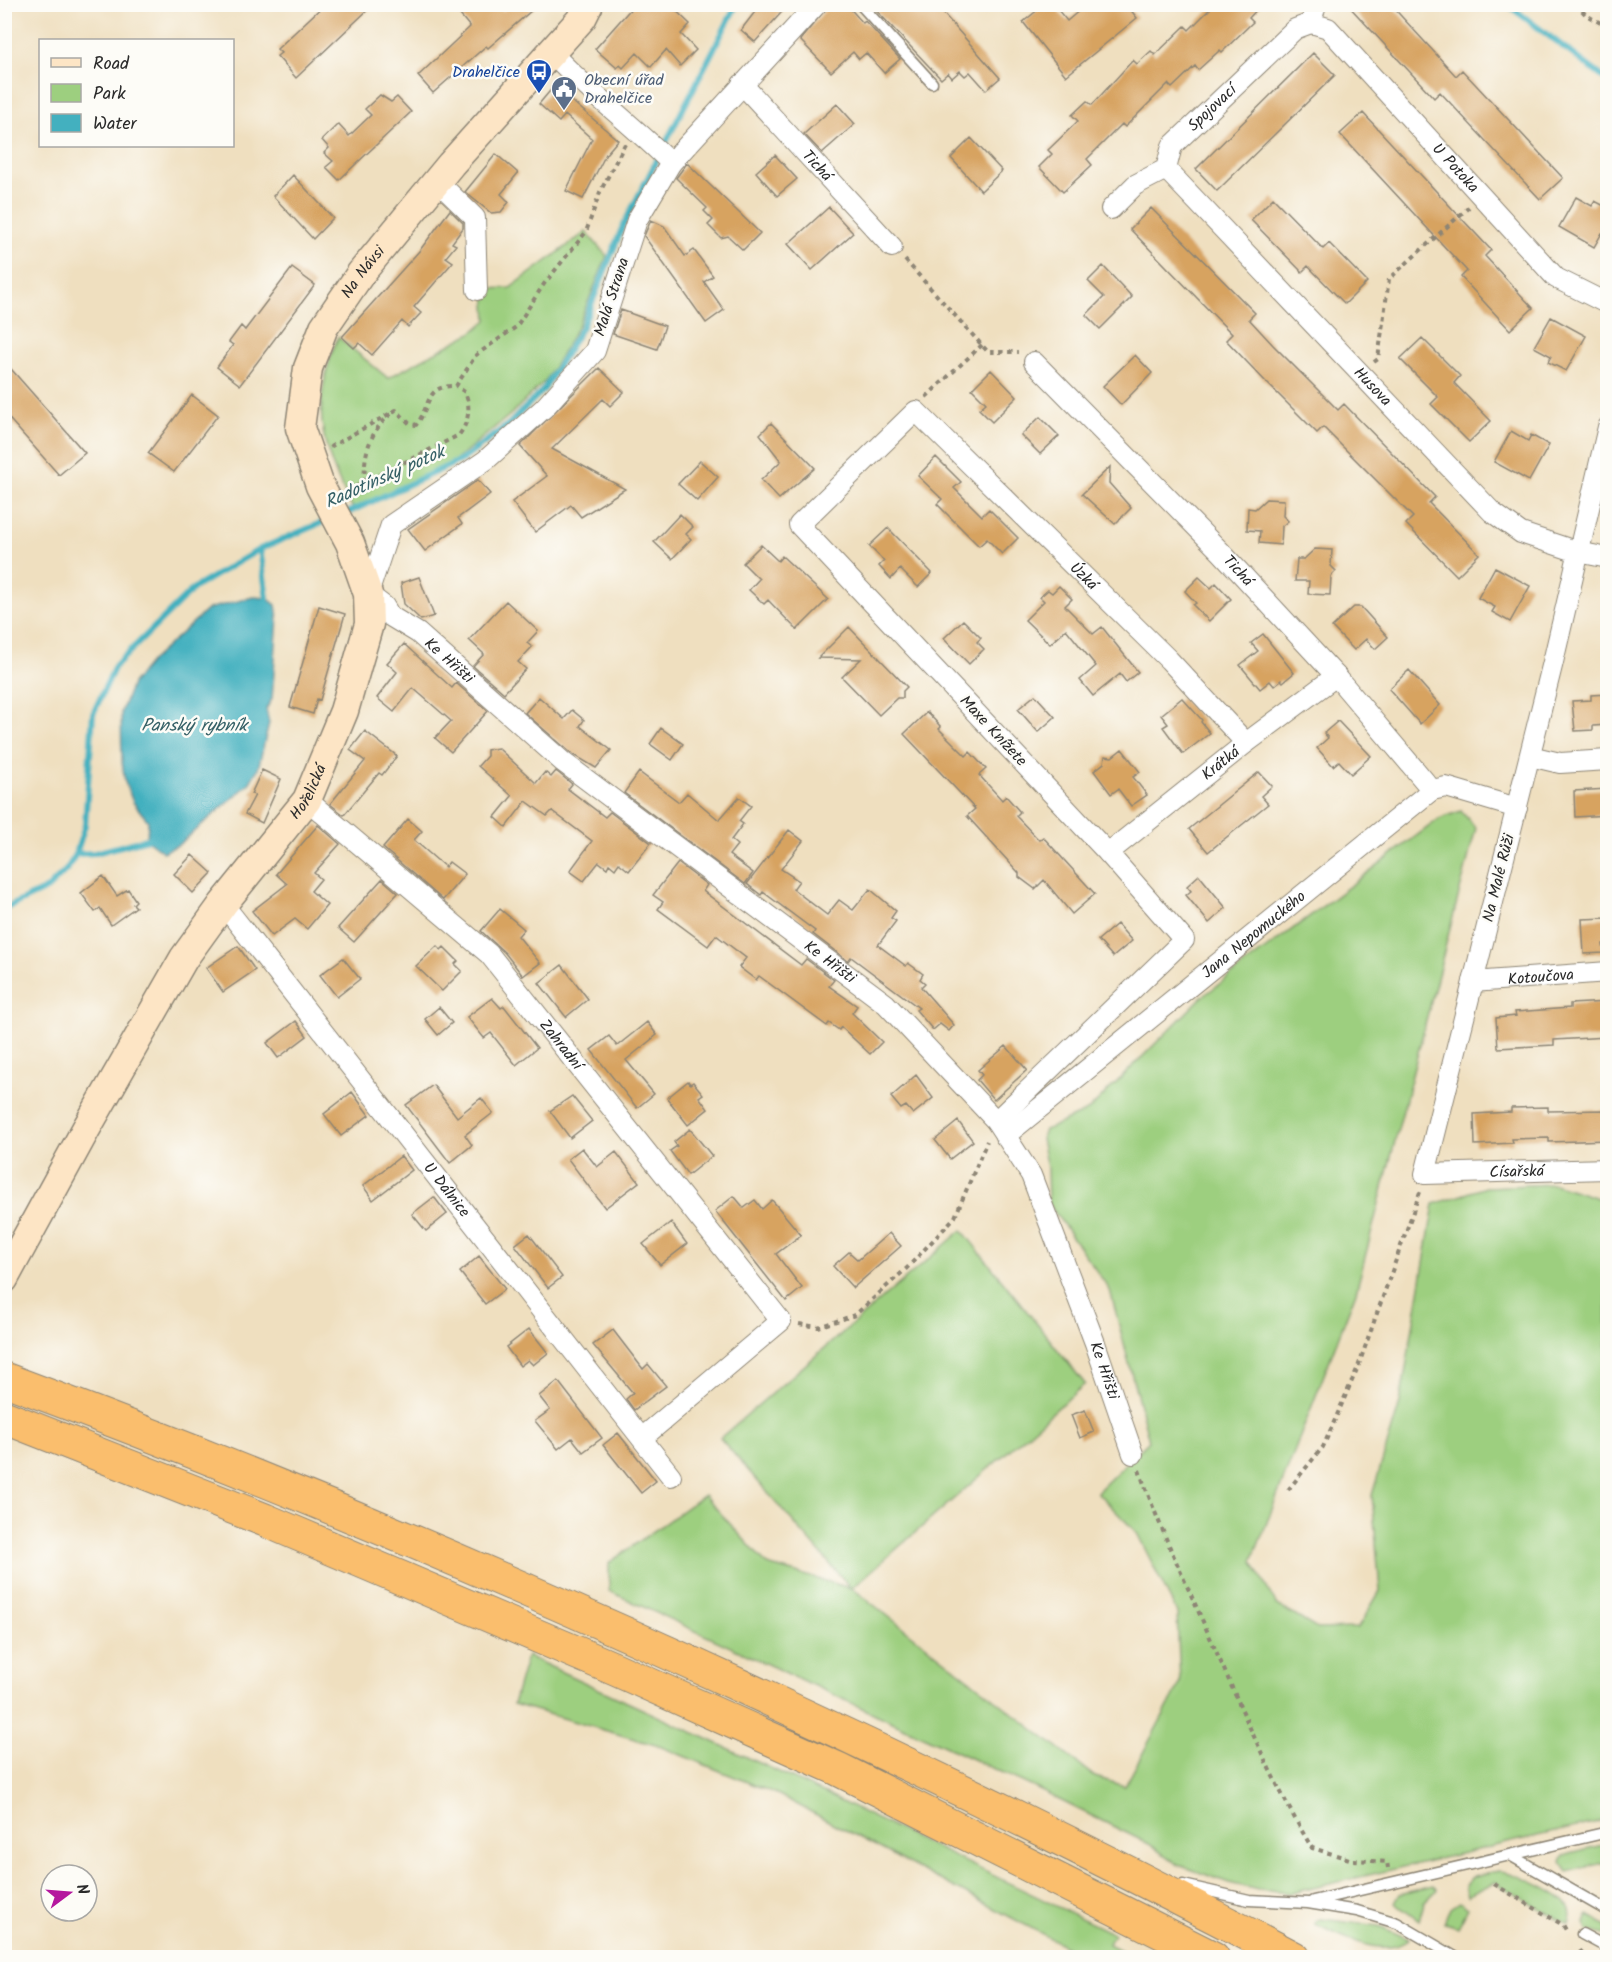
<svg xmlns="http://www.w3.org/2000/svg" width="1612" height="1962" viewBox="0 0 1612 1962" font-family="Kalam,sans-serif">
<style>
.green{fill:#9dcf7f;stroke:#647d55;stroke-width:1.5}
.water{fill:#43b0bf;stroke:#376e75;stroke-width:1.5}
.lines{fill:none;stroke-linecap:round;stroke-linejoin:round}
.stream{stroke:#43b0bf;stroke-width:6}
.building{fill:#d7a360}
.service-casing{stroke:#8d8575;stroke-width:13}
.minor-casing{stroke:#8d8575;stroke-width:22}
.secondary-casing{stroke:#8d8575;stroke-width:31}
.motorway-casing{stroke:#8d8575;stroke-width:35}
.path{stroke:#8d8575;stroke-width:4;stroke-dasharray:4.5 4.5;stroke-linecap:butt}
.service{stroke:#fff;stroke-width:10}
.minor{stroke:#fff;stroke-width:20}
.secondary{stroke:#fde5c5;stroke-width:28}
.motorway{stroke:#fabe6d;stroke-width:33}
.labels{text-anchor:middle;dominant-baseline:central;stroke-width:5;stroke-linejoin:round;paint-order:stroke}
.transit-label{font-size:16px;fill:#164399;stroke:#fdfcf7;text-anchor:end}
.service-label{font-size:16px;fill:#4e5e75;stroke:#fdfcf7;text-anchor:start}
.street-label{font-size:16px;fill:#2b2b2b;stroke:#fdfcf7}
.water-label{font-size:18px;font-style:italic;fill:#356066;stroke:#fdfcf7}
</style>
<rect width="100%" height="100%" fill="#fdfcf7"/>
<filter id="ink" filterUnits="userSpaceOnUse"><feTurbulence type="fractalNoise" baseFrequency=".0167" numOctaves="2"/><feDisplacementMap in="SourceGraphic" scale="12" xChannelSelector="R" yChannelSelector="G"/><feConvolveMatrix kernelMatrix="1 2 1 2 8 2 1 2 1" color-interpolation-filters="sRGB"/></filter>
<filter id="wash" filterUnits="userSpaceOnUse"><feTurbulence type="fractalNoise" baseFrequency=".008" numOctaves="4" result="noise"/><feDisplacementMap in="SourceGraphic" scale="24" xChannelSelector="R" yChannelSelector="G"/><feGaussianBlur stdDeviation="1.35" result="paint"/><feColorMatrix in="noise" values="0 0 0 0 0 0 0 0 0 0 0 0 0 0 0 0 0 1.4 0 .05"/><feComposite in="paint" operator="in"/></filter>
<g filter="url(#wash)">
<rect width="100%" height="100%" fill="#efdfbf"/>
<!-- green -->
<path class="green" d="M586 232 607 256 578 326 547 379 511 414 453 462 353 509C319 444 310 406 338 337L388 378 473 332 487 320 485 289 510 288Z
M1461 811 1476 828 1356 1292 1252 1561 1276 1604 1317 1629 1358 1628 1380 1591 1372 1495 1400 1403 1434 1204 1486 1187 1554 1184 1607 1201V1820L1291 1893 1258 1890 1229 1883 1179 1865 1149 1844 1033 1787 609 1591V1563L704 1495 767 1565 851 1588 720 1438 962 1230 1085 1384 852 1588 1095 1777 1125 1786 1180 1684 1177 1613 1137 1533 1097 1492 1149 1441 1110 1290 1048 1203 1047 1168 1041 1139 1045 1130 1089 1110 1202 997 1439 819Z
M527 1656 790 1777 1114 1934 1109 1944 1134 1957H1086L779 1795 659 1746 513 1704Z
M1607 1844V1862L1568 1872 1561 1862 1563 1856 1569 1853Z
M1498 1871C1513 1871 1562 1894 1569 1907 1572 1913 1571 1919 1569 1925L1495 1882 1467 1896 1465 1887 1471 1878Z
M1433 1886 1437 1890 1424 1903 1419 1921 1395 1903 1400 1894Z
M1459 1902 1468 1908 1458 1927 1444 1923 1450 1908Z
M1588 1915 1607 1926V1936L1587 1930 1585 1923Z
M1321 1919 1379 1926 1409 1939C1385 1960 1341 1936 1315 1924L1316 1921Z"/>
<!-- water -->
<path class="water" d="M253 597 267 598 276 605 278 618 272 699 266 709 269 723 258 769 249 784 178 845 163 852 147 840 148 821 133 802 125 782 122 762 121 712 132 684 151 661 208 609Z"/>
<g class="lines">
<!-- stream -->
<path class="stream" d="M1507 4 1608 81
M343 515 463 459 509 424 544 389 582 327 623 226 737 4
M260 549 267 598 264 605
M76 854 95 853 155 837
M4 909 48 888 67 869 76 854 85 825 93 714 115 666 194 588 260 549 330 519"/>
</g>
<g id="blocks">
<!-- building -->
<path class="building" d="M325 4H374L296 78 277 56 281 53 277 49Z
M451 4H497L503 11 511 4H539L488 48 486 46 433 93 418 76 470 27Z
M635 4H669L690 24 681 34 696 50 680 66 666 50 651 67 637 53 623 68 620 65 617 68 595 49Z
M761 4H789L755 42 741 30Z
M830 4H846L863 23 865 21 900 59 884 73 866 53 859 59 853 52 831 72 800 40Z
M885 4H935L1000 78 986 90 970 72 965 76 960 71 952 78 948 73 941 79 877 11Z
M1045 4H1053L1067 21 1087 4H1126L1137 18 1066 76 1023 22Z
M1215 4H1262L1249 18 1253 22 1222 52 1220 50 1198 70 1195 66 1172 88 1168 84 1125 127 1122 124 1087 159 1092 165 1063 192 1039 167 1052 154 1048 150 1078 121 1072 115 1087 101 1092 105 1133 60 1137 64 1151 51 1155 55 1185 26 1189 30Z
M1347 4H1390L1456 76 1462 70 1563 178 1540 199 1440 92 1434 98Z
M1313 53 1335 75 1217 191 1196 169Z
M554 86 618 140 606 154 583 199 566 191 592 139 565 115 559 122 539 104Z
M380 95 391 102 397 97 411 112 339 180 326 167 333 161 324 153 329 148 322 140 338 124 349 136 371 115 365 109Z
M837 104 855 124 822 153 804 134Z
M1363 113 1491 250 1485 256 1533 308 1510 330 1461 277 1467 271 1340 134Z
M971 138 1002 171 981 191 951 158Z
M496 154 518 173 501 194 509 202 501 212 491 213 465 192Z
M775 155 797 179 777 196 756 172Z
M687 163 760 233 743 250 728 236 721 238 708 225 713 220 704 211 707 208 676 178Z
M293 175 333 218 313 239 273 196Z
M1576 197 1592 206 1595 201 1608 208V236L1602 233 1594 247 1559 227Z
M1273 198 1323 249 1329 243 1367 282 1345 304 1308 266 1302 272 1251 220Z
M829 207 853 233 812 270 788 244Z
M1151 208 1255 313 1249 319 1273 345 1338 410 1344 404 1435 497 1429 503 1479 554 1457 576 1406 524 1413 517 1323 427 1317 433 1267 383 1226 340 1232 334 1130 229Z
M450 210 463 223V228L452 243 456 245 446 257 453 262 414 307 421 313 408 327 402 321 372 355 359 343 354 348 342 337 420 250Z
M651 220 664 226 685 256 694 250 713 276 704 282 724 310 706 323 644 236Z
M1103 266 1132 297 1100 329 1086 315 1104 297 1088 281Z
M292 268 315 285 240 385 217 367 233 345 229 342 241 326 245 330Z
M621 310 665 326 657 349 613 334Z
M1551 317 1586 336 1566 371 1548 362 1551 356 1534 347Z
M1422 338 1460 376 1454 383 1491 421 1469 442 1431 404 1438 397 1400 359Z
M1135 355 1152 373 1121 405 1103 386Z
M4 361 85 453 59 475 4 413Z
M599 368 624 392 610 406 603 399 552 449 625 489 581 517 571 505 535 532 512 502 547 476 520 446Z
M991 370 1017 397 992 422 979 409 986 403 972 389Z
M192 395 218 415 174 472 148 453Z
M1040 417 1059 436 1040 454 1021 435Z
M771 423 815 468 779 499 761 480 781 461 760 434Z
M1511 431 1528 441 1531 435 1549 445 1529 481 1494 462Z
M936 457 961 482 954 488 982 516 989 509 1018 538 1002 554 987 539 979 546 937 504 942 499 918 476Z
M700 461 718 477 697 501 678 484Z
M1110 467 1109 483 1131 508 1115 524 1082 494Z
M478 480 490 494 458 518 462 524 425 551 408 529Z
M1266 499 1284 500 1283 516 1288 521 1282 526 1281 545 1259 543 1260 531 1247 530 1248 508 1255 509Z
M680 514 693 527 686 534 691 539 672 559 654 542Z
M888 528 932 573 918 587 900 569 891 579 879 566 884 561 869 546Z
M761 545 778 561 782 556 828 599 797 630 768 600 764 604 749 590 759 579 743 563Z
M1315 549 1332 550 1331 566 1336 571 1331 576 1330 595 1308 594 1309 581H1295L1297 559H1304Z
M1495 567 1530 586 1510 622 1492 612 1495 607 1478 598Z
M419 577 434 616 421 620 404 604 401 583Z
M1199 577 1211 588 1216 583 1231 599 1209 621 1193 605 1196 603 1185 591Z
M1059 586 1072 599 1065 606 1093 634 1102 627 1138 672 1126 682 1120 674 1093 696 1080 680 1096 666 1066 629 1050 644 1025 620 1044 601 1040 597 1048 590 1052 593Z
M506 601 538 631 527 643 532 647 518 662 526 669 504 693 473 666 484 654 469 640Z
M319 606 345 614 320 700 317 699 313 714 290 707Z
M1354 607H1361L1388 637 1375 649 1366 639 1354 650 1332 627Z
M963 620 981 638 977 642 984 649 969 664 944 638Z
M849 627 907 687 903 691V698H897L879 715 842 677 861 659 818 658Z
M1263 634 1294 673 1283 682 1281 680 1274 686 1270 681 1260 689 1240 665 1258 651 1251 643Z
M404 644 452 688 456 683 488 711 451 752 435 738 451 721 413 688 394 712 377 698 397 672 387 663Z
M1409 670 1440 705 1420 724 1389 689Z
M1608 694V725L1593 726V730L1575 731 1572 701 1591 700V695Z
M1035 695 1055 717 1038 732 1018 709Z
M539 697 564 719 572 710 584 720 580 726 611 750 596 768 571 753 525 713Z
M1182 698 1202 720 1201 722 1210 733 1183 754 1163 727 1168 724 1161 715Z
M927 712 941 727 939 729 966 756 970 752 986 769 979 775 1002 800 1006 796 1020 812 1016 816 1039 840 1043 837 1095 894 1072 914 1044 880 1035 889 1019 877V873L967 816 975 809 904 734Z
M1338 721 1371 756 1351 774 1339 761 1333 766 1317 748 1328 738 1324 733Z
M661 728 683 744 672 760 650 744Z
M365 731 397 756 382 775 379 773 344 815 330 804 365 761 350 750Z
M498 748 536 783 545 772 551 777 556 771 572 784 568 789 605 817 610 812 651 843 629 871 619 863 615 869 609 864 607 868 599 862 584 881 570 871 592 841 552 811 547 816 526 801 506 827 495 817 512 796 478 766 487 756V750Z
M1122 749 1140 772 1133 777 1147 795 1131 806 1118 789 1111 794 1094 771 1104 763 1105 756 1112 757Z
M262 770 281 779 262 823 245 814 255 795 251 794Z
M639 772 679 802 687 793 719 820 739 797 751 806 739 821 743 824 731 840 737 845 729 855 753 873 745 884 624 793Z
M1259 772 1272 786 1261 796 1268 804 1208 852 1189 829Z
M1608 789V815L1575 817 1574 791Z
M408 819 422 831 414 840 445 867 449 862 465 874 443 900 383 848Z
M318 825 340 844 314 873 321 879 311 891 327 905 307 929 295 919 272 936 252 911 287 884 276 874Z
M789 830 803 841 781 869 799 881 793 889 827 915 839 900 853 910 870 889 896 911 891 918 896 921 878 945 906 966 908 963 923 974 920 979 925 983 921 987 954 1025 949 1031 940 1024 933 1030 916 1010 919 1008 851 957 848 961 813 934 815 931 763 892 761 895 747 884Z
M192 855 212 873 193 893 174 874Z
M678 863 707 885 703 891 801 965 806 959 834 980 829 986 857 1006 852 1013 882 1042 870 1054 841 1027 839 1030 829 1023 827 1026 759 976 756 980 739 967 746 958 716 935 708 946 658 909 663 902 653 895Z
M1199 875 1226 908 1209 923 1186 895 1191 891 1187 886Z
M103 876 117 896 128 889 136 901 133 904 136 907 111 925 100 908 95 912 81 893Z
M382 879 398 893 354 942 338 928Z
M500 909 524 929 518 936 540 963 523 976 505 953 481 931Z
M1608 918V944H1603L1604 953 1584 954 1582 919Z
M1117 924 1132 941 1113 957 1098 940Z
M238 946 255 970 223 992 206 968Z
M437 946 441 950 444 947 458 961 455 964 462 971 442 991 416 966Z
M343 958 360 979 337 997 320 975Z
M562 965 588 999 566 1017 539 983Z
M492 998 501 1008 504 1006 537 1048 516 1065 491 1033 484 1038 467 1017Z
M1608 1002V1037L1554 1040V1045L1498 1048 1496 1018 1516 1016 1515 1012 1570 1008V1004Z
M439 1007 452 1023 438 1035 425 1019Z
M296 1021 307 1036 278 1058 267 1043Z
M647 1022 657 1035 626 1060 654 1094 637 1108 591 1050 609 1036 617 1046Z
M1006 1046 1027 1070 994 1100 977 1080 982 1075 978 1070Z
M916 1075 933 1098 913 1114 906 1106 901 1109 891 1097Z
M688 1081 690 1084 693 1082 703 1094 699 1097 708 1109 688 1125 667 1098Z
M433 1085 457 1117 481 1098 493 1113 465 1135 472 1145 450 1163 406 1105Z
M352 1092 369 1115 341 1136 324 1114Z
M572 1096 592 1121 570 1138 550 1111Z
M1548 1107V1111L1608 1110V1140L1549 1142V1138L1512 1139 1513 1143 1475 1145 1474 1114 1511 1112V1108Z
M958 1121 973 1141 950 1159 935 1140Z
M690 1129 712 1156 688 1175 670 1151 677 1146 674 1142Z
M582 1148 597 1167 616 1152 639 1182 605 1208 568 1159Z
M401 1156 412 1170 373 1200 363 1186Z
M734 1196 744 1208 755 1200 762 1209 772 1200 801 1235 776 1254 802 1288 786 1301 715 1211Z
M434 1197 447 1214 426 1231 412 1214Z
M671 1222 687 1244 660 1265 643 1244Z
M889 1233 901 1246 853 1288 833 1266 849 1252 858 1260Z
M529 1234 562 1277 548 1288 515 1245Z
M479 1256 505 1289 485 1304 460 1272Z
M529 1329 548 1353 533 1365 528 1360 520 1366 506 1347Z
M613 1330 643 1369 648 1364 666 1386 634 1410 626 1399 633 1393 593 1345Z
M558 1381 602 1438 583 1452 572 1438 558 1449 535 1421 550 1410 539 1396Z
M1085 1410 1094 1432 1080 1438 1071 1415Z
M618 1433 656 1481 641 1493 603 1445Z"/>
</g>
</g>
<g filter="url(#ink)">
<use href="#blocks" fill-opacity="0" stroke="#8d8575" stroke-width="1.5"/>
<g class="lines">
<defs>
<path id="service" d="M860 4 932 83
M1510 1855 1608 1911
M1183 1885 1249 1900 1308 1903 1357 1911 1397 1923 1457 1958
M1313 1901 1608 1832
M1582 1934 1608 1948"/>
<g id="minor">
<path id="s1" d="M817 4 671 163 637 220 595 351 544 408 486 460 391 525 368 594 384 606 390 616 418 633 563 762 886 1004 996 1121 1031 1175 1095 1343 1133 1454"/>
<path id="s2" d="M1311 23 1328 28 1556 278 1608 304"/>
<path d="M1311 23 1316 4"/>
<path d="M550 51C588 92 632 124 671 163"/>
<path id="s3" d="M742 84 892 247"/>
<path id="s4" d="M1166 169 1492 512 1521 533 1578 552 1608 558"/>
<path d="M437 181 475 218 477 290"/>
<path id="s5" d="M1111 209 1135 185 1166 169 1172 146 1295 29 1311 23"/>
<path id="s6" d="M1034 362 1221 552 1336 676 1432 790"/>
<path id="s7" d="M1608 427 1553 662 1425 1174 1608 1169"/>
<path d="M1530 756 1560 763 1608 760"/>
<path id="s8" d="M307 800 489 954 781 1321 642 1438"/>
<path id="s9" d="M1108 853 1246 743 1336 676"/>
<path id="s10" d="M223 904 671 1476"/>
<path id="s11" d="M1473 982 1608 972"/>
<path id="s12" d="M996 1121 1184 940 1108 853 799 525 916 411 1169 660 1246 743"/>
<path id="s13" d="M1005 1136 1432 790 1446 787 1517 808"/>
</g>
<g id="secondary">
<path id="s14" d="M4 1279 86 1129 184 958 223 904 307 800 344 711 369 624 368 594 350 543 320 486 300 428 308 368 324 327 361 273 451 164 582 18 589 4"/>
</g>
<path id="motorway" d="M4 1379C446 1544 876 1739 1294 1958
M4 1417 265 1520 615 1669 838 1769 1213 1958"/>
</defs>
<!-- service casing -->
<use href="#service" class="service-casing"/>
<!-- minor casing -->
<use href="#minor" class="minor-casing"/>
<!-- secondary casing -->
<use href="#secondary" class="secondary-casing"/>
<!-- motorway casing -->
<use href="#motorway" class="motorway-casing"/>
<!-- path -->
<path class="path" d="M1576 4 1586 15 1608 27
M905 260 988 352H1018
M1374 362 1378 359 1389 279 1469 207
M926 397 982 345
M330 447 396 410 410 424 416 425C431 407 424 385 456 386L476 355 516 327 544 284 586 232 600 192 625 144
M365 482C363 455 369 432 391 414
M347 491 459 435C469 422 471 407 465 392L456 386
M799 1324 818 1327 855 1315 907 1268 955 1217 987 1141
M1139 1470C1160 1529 1187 1585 1212 1642 1243 1712 1272 1782 1312 1848L1353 1860 1387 1862 1388 1868
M1288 1490 1323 1447 1358 1367 1420 1192
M1494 1884 1563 1925 1566 1930
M1580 1950 1582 1953 1580 1958"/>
<!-- service -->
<use href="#service" class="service"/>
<!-- minor -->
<use href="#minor" class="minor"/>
<!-- secondary -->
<use href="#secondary" class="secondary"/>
<!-- motorway -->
<use href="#motorway" class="motorway"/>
</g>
</g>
<!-- icons -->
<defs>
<symbol id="bus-pin" viewBox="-11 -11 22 30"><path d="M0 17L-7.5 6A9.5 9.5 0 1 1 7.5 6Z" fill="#1a4fb4" stroke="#fdfcf7"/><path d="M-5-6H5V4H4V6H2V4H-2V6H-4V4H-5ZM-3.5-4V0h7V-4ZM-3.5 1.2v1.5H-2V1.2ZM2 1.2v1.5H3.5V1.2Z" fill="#fff"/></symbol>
<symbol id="civic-pin" viewBox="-11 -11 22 30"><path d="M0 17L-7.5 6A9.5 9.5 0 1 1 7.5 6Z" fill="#5c6f8a" stroke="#fdfcf7"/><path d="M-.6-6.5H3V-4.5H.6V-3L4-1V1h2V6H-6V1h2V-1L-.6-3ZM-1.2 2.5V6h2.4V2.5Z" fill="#fff"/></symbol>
</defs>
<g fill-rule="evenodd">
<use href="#bus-pin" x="524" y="57" width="30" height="40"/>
<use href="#civic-pin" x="549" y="74" width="30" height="40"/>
</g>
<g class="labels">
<!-- transit labels -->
<g class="transit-label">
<text x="520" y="72">Drahelčice</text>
</g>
<!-- service labels -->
<g class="service-label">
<text x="584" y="80">Obecní úřad<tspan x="584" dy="18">Drahelčice</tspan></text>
</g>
<!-- street labels -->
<g class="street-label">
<text stroke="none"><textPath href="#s5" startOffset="148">Spojovací</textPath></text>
<text stroke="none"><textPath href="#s3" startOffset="111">Tichá</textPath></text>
<text stroke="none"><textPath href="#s2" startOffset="207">U Potoka</textPath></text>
<text stroke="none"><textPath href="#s14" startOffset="1137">Na Návsi</textPath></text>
<text transform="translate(612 297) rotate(-72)">Malá Strana</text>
<text stroke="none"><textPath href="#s4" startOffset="300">Husova</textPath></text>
<text stroke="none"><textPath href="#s6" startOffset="292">Tichá</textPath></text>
<text stroke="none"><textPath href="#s12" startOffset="1226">Úzká</textPath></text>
<text stroke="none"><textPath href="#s1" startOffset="868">Ke Hřišti</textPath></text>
<text transform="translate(993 731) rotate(47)">Maxe Knížete</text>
<text stroke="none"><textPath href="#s9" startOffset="144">Krátká</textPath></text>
<text stroke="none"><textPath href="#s14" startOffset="576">Hořelická</textPath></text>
<text transform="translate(1499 878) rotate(-76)">Na Malé Růži</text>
<text stroke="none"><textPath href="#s13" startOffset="320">Jana Nepomuckého</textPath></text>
<text stroke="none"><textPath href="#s1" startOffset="1354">Ke Hřišti</textPath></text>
<text stroke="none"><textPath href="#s11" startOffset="68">Kotoučova</textPath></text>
<text stroke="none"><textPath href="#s8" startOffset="354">Zahradní</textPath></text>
<text stroke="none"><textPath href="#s7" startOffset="861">Císařská</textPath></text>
<text stroke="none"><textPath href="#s10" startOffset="363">U Dálnice</textPath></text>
<text stroke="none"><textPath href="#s1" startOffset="1858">Ke Hřišti</textPath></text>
</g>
<!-- water labels -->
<g class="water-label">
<text transform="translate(385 478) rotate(-24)">Radotínský potok</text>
<text x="194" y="726">Panský rybník</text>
</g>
</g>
<!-- margin -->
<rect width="1612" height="1962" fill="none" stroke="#fdfcf7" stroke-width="24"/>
<!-- legend -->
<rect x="39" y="39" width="195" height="108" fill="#fdfcf7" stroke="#a9a8a5" stroke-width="1.5"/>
<rect x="51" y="58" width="30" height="9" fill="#fde5c5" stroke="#a9a8a5" stroke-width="1.5"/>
<text x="93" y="69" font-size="18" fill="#2b2b2b">Road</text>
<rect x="51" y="84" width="30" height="18" fill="#9dcf7f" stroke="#a9a8a5" stroke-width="1.5"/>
<text x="93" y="99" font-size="18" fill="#2b2b2b">Park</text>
<rect x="51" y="114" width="30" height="18" fill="#43b0bf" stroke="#a9a8a5" stroke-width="1.5"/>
<text x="93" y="129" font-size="18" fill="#2b2b2b">Water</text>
<!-- north arrow -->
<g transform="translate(69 1893) rotate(74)"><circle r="28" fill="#fdfcf7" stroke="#a9a8a5" stroke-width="1.5"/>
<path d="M0-4.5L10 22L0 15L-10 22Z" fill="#b5179e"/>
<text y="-9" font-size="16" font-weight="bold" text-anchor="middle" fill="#2b2b2b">N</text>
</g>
</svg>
